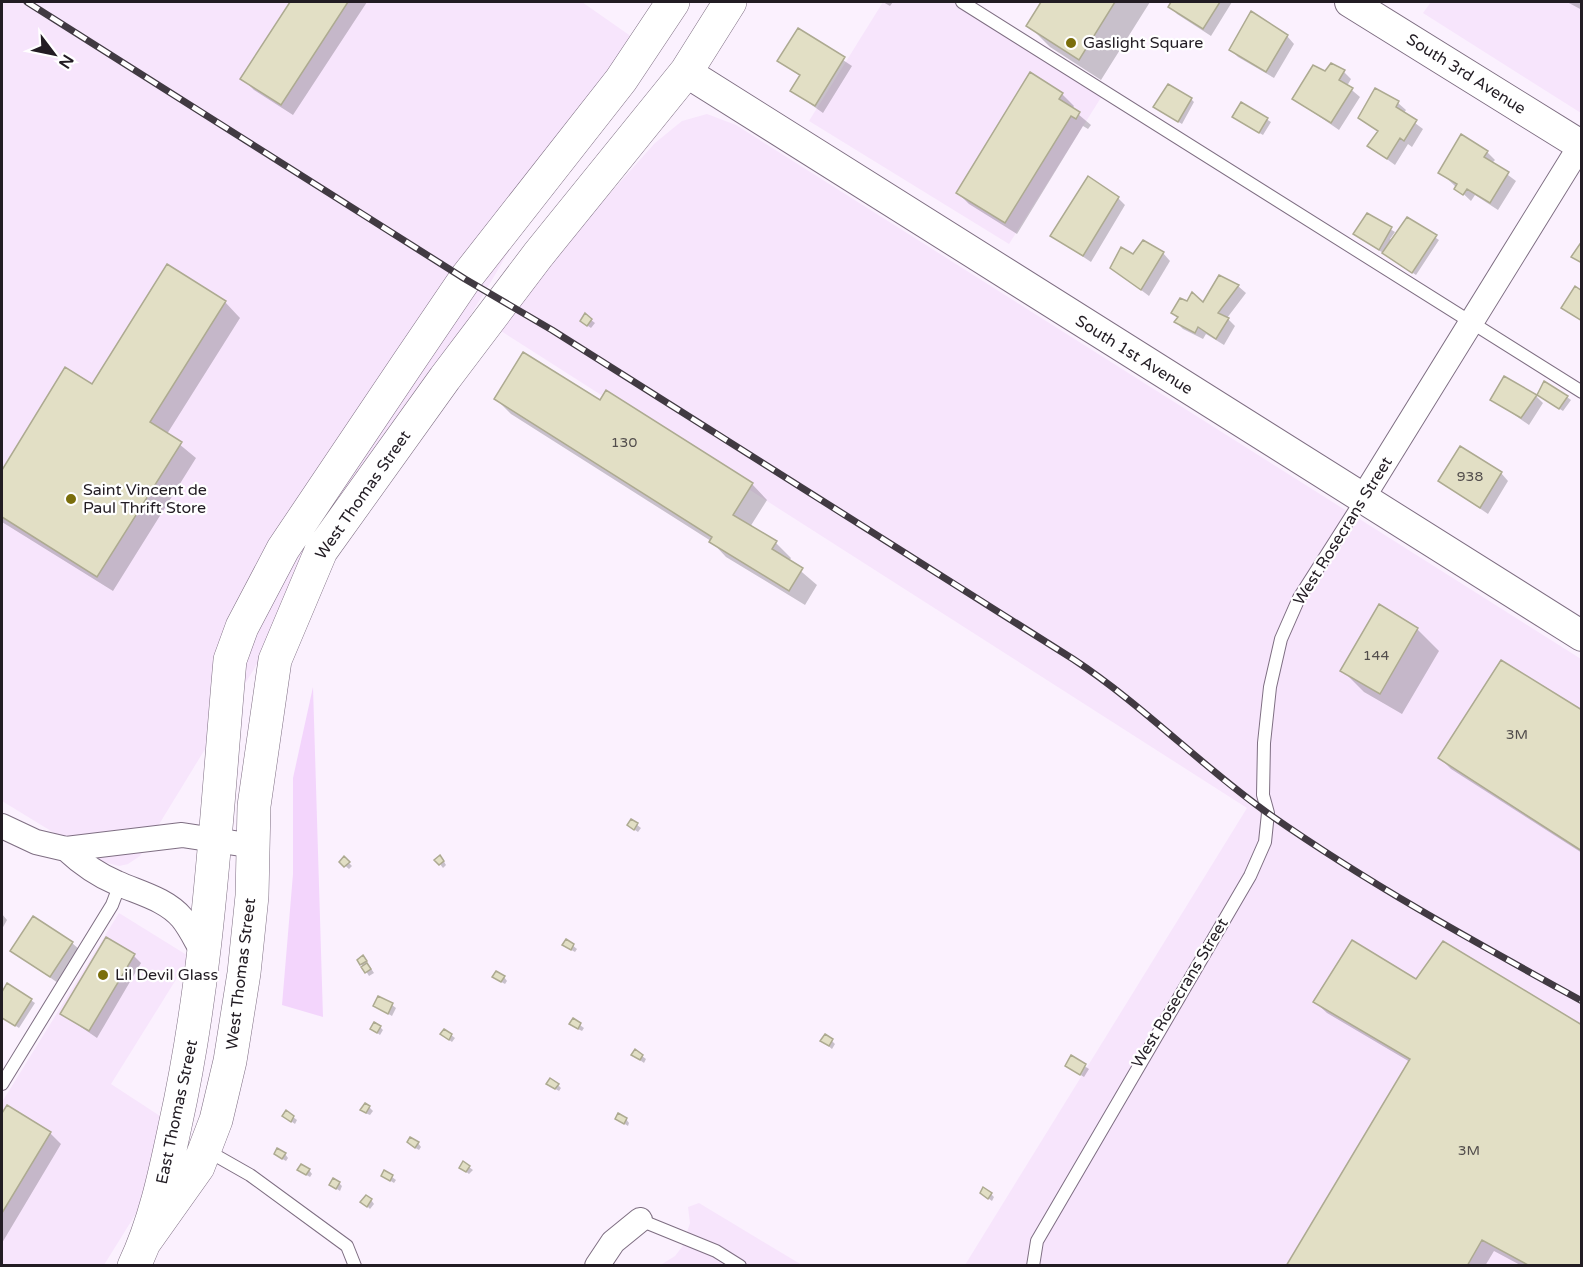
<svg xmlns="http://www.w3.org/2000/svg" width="1583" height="1267" viewBox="0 0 1583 1267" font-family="'Varela Round',sans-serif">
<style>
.built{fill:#f7e5fc}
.green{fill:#f3d5fc}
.shadow{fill:#0003}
.building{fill:#e2dfc5;stroke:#adaa91;stroke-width:1.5}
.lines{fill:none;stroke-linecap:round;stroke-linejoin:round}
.service-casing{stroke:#7e6e82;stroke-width:14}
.minor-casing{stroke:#7e6e82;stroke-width:26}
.tertiary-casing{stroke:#7e6e82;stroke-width:32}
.secondary-casing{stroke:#7e6e82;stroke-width:34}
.service{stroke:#fff;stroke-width:12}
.minor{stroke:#fff;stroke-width:24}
.tertiary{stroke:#fff;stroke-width:30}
.secondary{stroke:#fff;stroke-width:33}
.rail-casing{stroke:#413a42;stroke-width:7}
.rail{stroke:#fff;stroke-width:4.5;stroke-dasharray:14;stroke-linecap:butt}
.poi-dot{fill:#7a6e0b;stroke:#fff;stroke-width:2}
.labels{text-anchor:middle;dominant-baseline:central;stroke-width:4.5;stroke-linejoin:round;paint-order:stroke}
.number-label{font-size:14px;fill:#524d4c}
.poi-label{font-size:16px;fill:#221c23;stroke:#fff;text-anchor:start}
.street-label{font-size:16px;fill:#221c23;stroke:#fff}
</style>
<rect width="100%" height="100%" fill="#fbf1fe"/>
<!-- built -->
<path class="built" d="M2 2H582L632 37 492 280 147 844 140 856 128 864 119 866 100 861 2 801Z
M883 2H954L1102 96 1009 244 809 121Z
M1431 2H1581V113L1423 13Z
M707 114 736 125 1581 659V1265H965L1247 808 498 329 538 274 655 143 682 121Z
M119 913 190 957 111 1084 186 1133 104 1265H2V1102Z
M699 1203 802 1265 659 1266 675 1256 682 1247 690 1223 688 1207Z"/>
<!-- green -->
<path class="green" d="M313 687 323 1017 282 1005 293 874V778Z"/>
<!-- shadow -->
<path class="shadow" d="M292 2H367L293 115 254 90 242 78Z
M883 2H893L890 6Z
M1043 2H1150L1101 80 1050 47 1028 25Z
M1172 2H1232L1211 36 1177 14 1170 6Z
M1567 2H1582V10Z
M798 30 852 66 823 113 792 91 801 77 779 60Z
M1287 36 1294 44 1274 78 1238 57 1231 50Z
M1344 72 1351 79 1347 86 1360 97 1339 130 1294 99 1326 73Z
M1062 94 1074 106 1072 109 1091 125 1088 129 1083 126 1017 234 969 204 958 193Z
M1191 99 1194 102 1182 124 1159 110Z
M1398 103 1406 110 1403 114 1423 129 1412 147 1408 144 1395 165 1369 146 1379 132 1360 117Z
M1241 104 1271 122 1263 135 1237 120Z
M1487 152 1495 160 1492 163 1516 181 1498 210 1475 195 1471 201 1440 172Z
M1118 198 1125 205 1091 262 1052 236Z
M1367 215 1395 232 1390 239 1393 241 1407 219 1439 240 1416 275 1359 237Z
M1163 253 1170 261 1149 296 1112 268 1134 256Z
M1219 277 1238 286 1246 293 1227 318 1235 326 1224 345 1206 334 1203 339 1183 329 1176 322 1179 319 1172 312 1203 304Z
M225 302 240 318 167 434 196 458 113 591 2 522V472L66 369 93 386Z
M591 320 595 323 591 328 585 324Z
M1538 395 1567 397 1571 400 1563 411Z
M1536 396 1543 403 1529 425 1492 399Z
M496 399 752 484 767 500 750 527 776 543 791 558 789 561 817 585 805 605 726 557 711 541 511 414Z
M1501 473 1508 481 1488 514 1440 481Z
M1417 629 1439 651 1402 714 1364 692 1342 670Z
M1582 711V853L1451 769 1440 758Z
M632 821 641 828 638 832 632 828Z
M344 858 352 866 349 869 341 862Z
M443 860 446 865 443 868 440 864Z
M2 914 7 920 2 929Z
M567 941 577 949 575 952 568 948Z
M1352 942 1582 1266H1522L1494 1251 1485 1266H1288L1410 1062 1327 1013 1315 1002Z
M72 943 80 950 58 983 12 951Z
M134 956 141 963 97 1038 62 1014Z
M359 960 366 961 374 973 369 976Z
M504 977 507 981 505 984 498 980Z
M8 985 35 1003 19 1028 2 1017V995Z
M392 1005 396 1008 392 1016 375 1006Z
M573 1020 584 1028 582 1031 574 1027Z
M380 1027 383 1030 380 1035 372 1029Z
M451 1035 455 1038 452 1042 445 1037Z
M832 1041 835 1044 832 1049 826 1044Z
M633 1055 642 1056 646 1059 644 1063Z
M1072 1058 1089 1069 1084 1077 1071 1069Z
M558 1085 561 1088 559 1091 552 1087Z
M7 1107 50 1133 61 1144 2 1243V1116Z
M369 1107 373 1111 370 1115 365 1113Z
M284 1116 293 1117 297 1120 295 1124Z
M617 1119H626L629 1123 628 1126Z
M418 1143 421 1147 419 1150 412 1146Z
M285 1154 288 1158 286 1161 279 1157Z
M469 1167 473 1170 469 1174 461 1168Z
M309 1170 312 1174 310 1177 303 1173Z
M385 1172 396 1180 394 1183 383 1176Z
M339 1183 342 1186 340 1191 331 1185Z
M991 1194 994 1197 992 1201 985 1196Z
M371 1200 374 1204 370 1209 366 1205Z"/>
<!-- building -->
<path class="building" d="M290 2H348L281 105 240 79Z
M1041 2H1115L1079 60 1026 26Z
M1171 2H1220L1203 29 1168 7Z
M1251 11 1288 35 1266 72 1229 50Z
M798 28 845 57 815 106 790 91 800 75 777 61Z
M1331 63 1345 70 1339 80 1353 88 1331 123 1292 99 1313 65 1325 71Z
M1030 72 1063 93 1059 99 1080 112 1076 119 1071 116 1005 223 956 193Z
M1168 84 1192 98 1178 122 1153 107Z
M1375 88 1399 101 1396 107 1417 120 1404 141 1400 138 1387 159 1367 146 1378 131 1358 118Z
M1241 102 1268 118 1259 133 1232 117Z
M1461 134 1488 151 1484 157 1509 172 1490 203 1467 189 1463 195 1454 189 1457 184 1438 173Z
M1088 176 1119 197 1083 256 1050 236Z
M1367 213 1392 227 1379 250 1353 234Z
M1407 217 1437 235 1412 273 1382 253Z
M1143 240 1164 252 1141 290 1110 268 1121 247 1133 254Z
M1582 241V263L1571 257Z
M167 264 226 301 150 422 182 442 97 577 2 517V470L65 367 92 384Z
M1219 275 1239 285 1218 313 1229 318 1216 339 1198 327 1195 333 1174 322 1178 317 1171 313 1180 298 1187 301 1192 292 1203 302Z
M1575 286 1582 291V321L1561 308Z
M585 313 592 319 587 326 580 321Z
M523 352 600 400 606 390 753 483 733 515 777 541 772 549 803 568 789 591 709 542 712 537 494 399Z
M1504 376 1537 395 1521 418 1490 400Z
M1544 381 1568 396 1559 409 1537 395Z
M1460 446 1502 472 1480 508 1438 481Z
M1379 604 1418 628 1380 694 1340 671Z
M1501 660 1582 710V851L1438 758Z
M631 819 638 823 634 830 627 825Z
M440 855 444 861 439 865 434 860Z
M344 856 350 862 344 867 339 862Z
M33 916 73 942 50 977 10 951Z
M106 937 135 954 89 1031 60 1014Z
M566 939 574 944 571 950 562 945Z
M1352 940 1416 979 1443 941 1582 1025V1266H1530L1482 1240 1467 1266H1286L1410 1059 1313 1002Z
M363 955 367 961 360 965 357 960Z
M367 963 371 969 365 973 361 967Z
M496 971 505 976 501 982 492 977Z
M7 983 32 999 15 1026 2 1018V992Z
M378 996 393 1003 388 1014 373 1006Z
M573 1018 581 1023 578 1029 569 1024Z
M374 1022 381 1026 377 1033 370 1029Z
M444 1029 452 1034 449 1040 440 1034Z
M825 1034 833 1039 829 1046 820 1041Z
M635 1049 643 1055 640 1060 631 1055Z
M1071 1055 1086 1064 1080 1075 1065 1066Z
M550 1078 559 1084 555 1089 546 1084Z
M365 1103 370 1106 366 1113 360 1110Z
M7 1105 51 1132 2 1213V1113Z
M286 1110 294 1116 291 1122 282 1116Z
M618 1113 627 1118 624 1124 615 1119Z
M410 1137 419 1142 415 1148 407 1142Z
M277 1148 286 1153 282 1159 274 1154Z
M463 1161 470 1166 466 1172 459 1168Z
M301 1164 310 1169 306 1175 297 1170Z
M384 1170 393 1175 390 1181 381 1176Z
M333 1178 340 1182 336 1189 329 1185Z
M983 1187 992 1193 988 1199 980 1193Z
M366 1195 372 1199 367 1207 360 1202Z"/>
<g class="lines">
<defs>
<path id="service" d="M962 2 1582 392
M2 1084 112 905 120 884
M206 1150 250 1175 347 1246 355 1266
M640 1220 716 1251 740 1266
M1033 1266 1037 1241 1250 876 1265 842 1268 813 1263 795 1264 743 1270 687 1281 639 1299 598 1362 499"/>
<path id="minor" d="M1362 499 1582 143
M2 826 36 842 66 849 182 835 254 846
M66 849C81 863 98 875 117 883 139 893 166 899 182 918 191 929 197 943 204 954
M597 1266 613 1242 640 1220"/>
<path id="tertiary" d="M1350 2 1582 146
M686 72 1582 636"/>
<path id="secondary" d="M144 1243 198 1167 216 1120 230 1061 244 973 252 896 254 806 275 660 321 551 445 378 538 255 686 72 730 2
M134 1266C155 1222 165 1173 175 1126 209 974 216 815 230 660L242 627 283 549 408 363 465 279 621 80 673 2"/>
</defs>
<!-- service casing -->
<use href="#service" class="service-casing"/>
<!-- minor casing -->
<use href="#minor" class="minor-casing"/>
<!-- tertiary casing -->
<use href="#tertiary" class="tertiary-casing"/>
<!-- secondary casing -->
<use href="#secondary" class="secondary-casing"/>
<!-- service -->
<use href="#service" class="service"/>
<!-- minor -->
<use href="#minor" class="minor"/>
<!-- tertiary -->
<use href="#tertiary" class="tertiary"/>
<!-- secondary -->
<use href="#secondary" class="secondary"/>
<defs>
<path id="rail" d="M27 2 465 279 552 330 1073 659C1143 705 1201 766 1269 814 1369 884 1475 942 1582 1001"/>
</defs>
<!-- rail casing -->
<use href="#rail" class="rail-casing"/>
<!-- rail -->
<use href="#rail" class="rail"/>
</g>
<!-- markers -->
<g class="poi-dot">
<circle cx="1071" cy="43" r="6"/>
<circle cx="71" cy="499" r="6"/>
<circle cx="103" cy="975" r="6"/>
</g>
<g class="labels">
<!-- number labels -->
<g class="number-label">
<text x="624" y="442">130</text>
<text x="1470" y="476">938</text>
<text x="1376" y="655">144</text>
<text x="1517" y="734">3M</text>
<text x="1469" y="1150">3M</text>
</g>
<!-- poi labels -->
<g class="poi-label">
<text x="1083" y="43">Gaslight Square</text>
<text x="83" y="490">Saint Vincent de<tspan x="83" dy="18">Paul Thrift Store</tspan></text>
<text x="115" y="975">Lil Devil Glass</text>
</g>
<!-- street labels -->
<g class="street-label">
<text transform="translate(1466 74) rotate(32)">South 3rd Avenue</text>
<text transform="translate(1134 355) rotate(32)">South 1st Avenue</text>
<text transform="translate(363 495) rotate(-55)">West Thomas Street</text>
<text transform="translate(1343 531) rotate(-58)">West Rosecrans Street</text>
<text transform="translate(241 974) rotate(-83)">West Thomas Street</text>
<text transform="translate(1180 993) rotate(-59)">West Rosecrans Street</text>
<text transform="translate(177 1112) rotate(-78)">East Thomas Street</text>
</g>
</g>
<!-- border -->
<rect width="1583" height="1267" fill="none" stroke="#221c23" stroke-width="6"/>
<!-- north arrow -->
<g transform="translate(54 54) rotate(122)" stroke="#ffffff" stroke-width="4.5" paint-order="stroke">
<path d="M0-4.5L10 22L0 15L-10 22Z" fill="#221c23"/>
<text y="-9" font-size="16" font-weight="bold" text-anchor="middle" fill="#221c23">N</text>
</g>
</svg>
